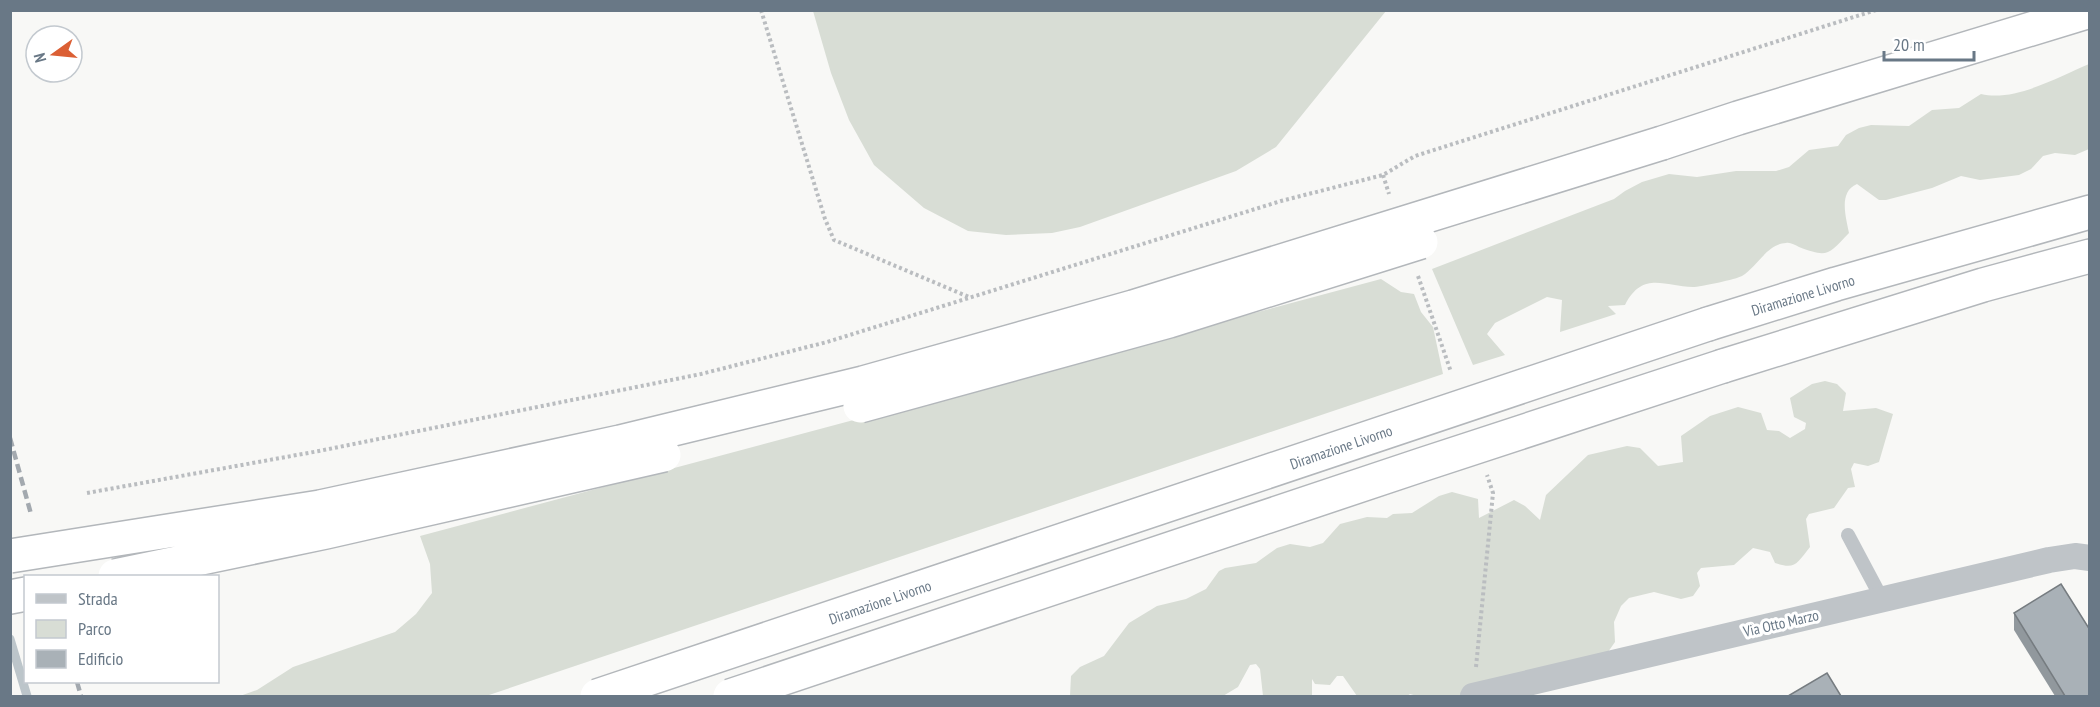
<svg xmlns="http://www.w3.org/2000/svg" width="2100" height="707" viewBox="0 0 2100 707" font-family="'PT Sans Narrow',sans-serif">
<style>
.green{fill:#d8ddd5}
.lines{fill:none;stroke-linecap:round;stroke-linejoin:round}
.stream{stroke:#bcc5ca;stroke-width:9}
.highway-casing{stroke:#b3b7bb;stroke-width:36}
.path{stroke:#babdc0;stroke-width:4;stroke-dasharray:3 3;stroke-linecap:butt}
.lane{stroke:#bfc4c8;stroke-width:14}
.street{stroke:#bfc4c8;stroke-width:26}
.highway{stroke:#fff;stroke-width:33}
.rail{stroke:#a3a9af;stroke-width:4.5;stroke-dasharray:9 4.5;stroke-linecap:butt}
.highway-bridge-casing{stroke:#b3b7bb;stroke-width:36;stroke-linecap:butt}
.highway-bridge{stroke:#fff;stroke-width:33}
.wall{fill:#91989d}
.building{fill:#a9b1b7;stroke:#767c80;stroke-width:1.5}
.labels{text-anchor:middle;dominant-baseline:central;stroke-width:6;stroke-linejoin:round;paint-order:stroke}
.street-label{font-size:15px;fill:#697886;stroke:#fff}
</style>
<rect width="100%" height="100%" fill="#f8f8f6"/>
<!-- green -->
<path class="green" d="M813 11V10L1386 11 1276 147 1236 171 1080 227 1052 233 1006 235 968 231 924 208 874 165 849 120 831 73Z
M2089 64V149L2075 155 2055 153 2043 156 2031 169 2019 175 1980 180 1961 176 1932 188 1886 200H1879L1857 184C1838 192 1846 217 1849 233 1828 255 1828 258 1799 247 1795 245 1790 242 1786 243 1767 244 1757 267 1742 276 1737 279 1700 287 1693 287 1665 287 1643 270 1625 305L1608 306 1616 314 1560 332 1562 300 1547 297 1495 323 1487 334 1505 355 1473 365 1432 269 1614 199 1625 191 1642 182 1669 174 1697 177 1736 171H1776L1789 167 1809 150 1838 146 1846 135 1859 128 1871 125 1909 126 1932 110 1959 108 1981 94C2015 102 2058 77 2089 64Z
M1381 279 1401 292 1414 294 1421 312 1433 327 1443 374 486 696H240L257 690 293 667 395 632 416 614 432 593 430 564 420 536Z
M1825 381 1837 384 1846 393 1843 411 1876 408 1893 414 1879 462 1868 466 1854 463 1851 469 1855 487 1848 488 1834 508 1809 514 1806 519 1810 547C1797 563 1796 570 1775 563L1770 552 1753 548 1734 565 1701 568 1697 573 1700 586 1693 596 1681 599 1654 592 1629 598 1621 606 1614 622 1615 642 1601 662 1458 696H1417L1410 694 1407 696H1357L1343 676H1337L1330 685 1315 684 1312 679V695L1310 696H1263L1260 669 1256 664 1250 665 1238 687 1223 696H1070L1071 676 1080 667 1104 656 1129 623 1157 606 1186 599 1206 589 1219 571 1225 568 1256 563 1277 548 1290 544 1310 547 1323 543 1340 524 1367 517 1387 518 1393 514 1412 513 1439 496 1452 492 1478 499 1479 518 1514 500 1525 506 1540 520 1546 495 1588 455 1627 446 1640 448 1658 466 1683 462 1681 436 1710 416 1738 407 1761 413 1767 430 1779 431 1790 438 1805 429 1806 423 1794 417 1790 398 1812 384Z"/>
<g class="lines">
<!-- stream -->
<path class="stream" d="M10 639 27 696"/>
<defs>
<path id="highway" d="M1662 143 1738 118 2090 11
M1708 324 1836 284 2090 212
M1723 366 1983 285 2090 256
M10 597 26 594"/>
</defs>
<!-- highway casing -->
<use href="#highway" class="highway-casing"/>
<!-- path -->
<path class="path" d="M761 10 825 219 834 240 969 297
M1383 175 1389 194
M1418 276 1451 372
M87 493 319 451 701 374 827 342 1281 201 1383 175 1415 156 1876 10
M1476 667 1493 493 1487 475"/>
<!-- lane -->
<path class="lane" d="M1848 535 1882 599"/>
<!-- street -->
<path class="street" d="M1473 696 2049 560 2075 556 2090 558"/>
<!-- highway -->
<use href="#highway" class="highway"/>
<!-- rail -->
<path class="rail" d="M10 438 31 514
M77 682 81 696"/>
<defs>
<path id="highway-bridge" d="M860 406 1169 321 1421 242
M10 556 320 507 620 442 863 383 1133 307 1662 143
M115 576 326 532 664 455
M597 696 1708 324
M730 696 1424 464 1723 366"/>
</defs>
<!-- highway-bridge casing -->
<use href="#highway-bridge" class="highway-bridge-casing"/>
<!-- highway-bridge -->
<use href="#highway-bridge" class="highway-bridge"/>
</g>
<!-- wall -->
<path class="wall" d="M2014 613 2090 696H2055L2014 630Z"/>
<!-- building -->
<path class="building" d="M2061 584 2090 630V696H2065L2014 613Z
M1827 673 1841 696H1788Z"/>
<g class="labels">
<!-- street labels -->
<g class="street-label">
<text transform="translate(1803 295) rotate(-17)">Diramazione Livorno</text>
<text transform="translate(1341 447) rotate(-19)">Diramazione Livorno</text>
<text transform="translate(880 602) rotate(-19)">Diramazione Livorno</text>
<text transform="translate(1781 623) rotate(-13)">Via Otto Marzo</text>
</g>
</g>
<!-- border -->
<rect width="2100" height="707" fill="none" stroke="#697886" stroke-width="24"/>
<!-- legend -->
<rect x="24" y="575" width="195" height="108" fill="#ffffff" stroke="#c3c9cf" stroke-width="1.5"/>
<rect x="36" y="594" width="30" height="9" fill="#bfc4c8" stroke="#c3c9cf" stroke-width="1.5"/>
<text x="78" y="605" font-size="18" fill="#697886">Strada</text>
<rect x="36" y="620" width="30" height="18" fill="#d8ddd5" stroke="#c3c9cf" stroke-width="1.5"/>
<text x="78" y="635" font-size="18" fill="#697886">Parco</text>
<rect x="36" y="650" width="30" height="18" fill="#a9b1b7" stroke="#c3c9cf" stroke-width="1.5"/>
<text x="78" y="665" font-size="18" fill="#697886">Edificio</text>
<!-- north arrow -->
<g transform="translate(54 54) rotate(255)"><circle r="28" fill="#ffffff" stroke="#c3c9cf" stroke-width="1.5"/>
<path d="M0-4.5L10 22L0 15L-10 22Z" fill="#db5f34"/>
<text y="-9" font-size="16" font-weight="bold" text-anchor="middle" fill="#697886">N</text>
</g>
<!-- scale -->
<path d="M1884 51v9h90v-9" fill="none" stroke="#697886" stroke-width="3"/>
<text x="1893" y="51" font-size="18" fill="#697886" stroke="#ffffff" stroke-width="4.5" paint-order="stroke">20 m</text>
</svg>
